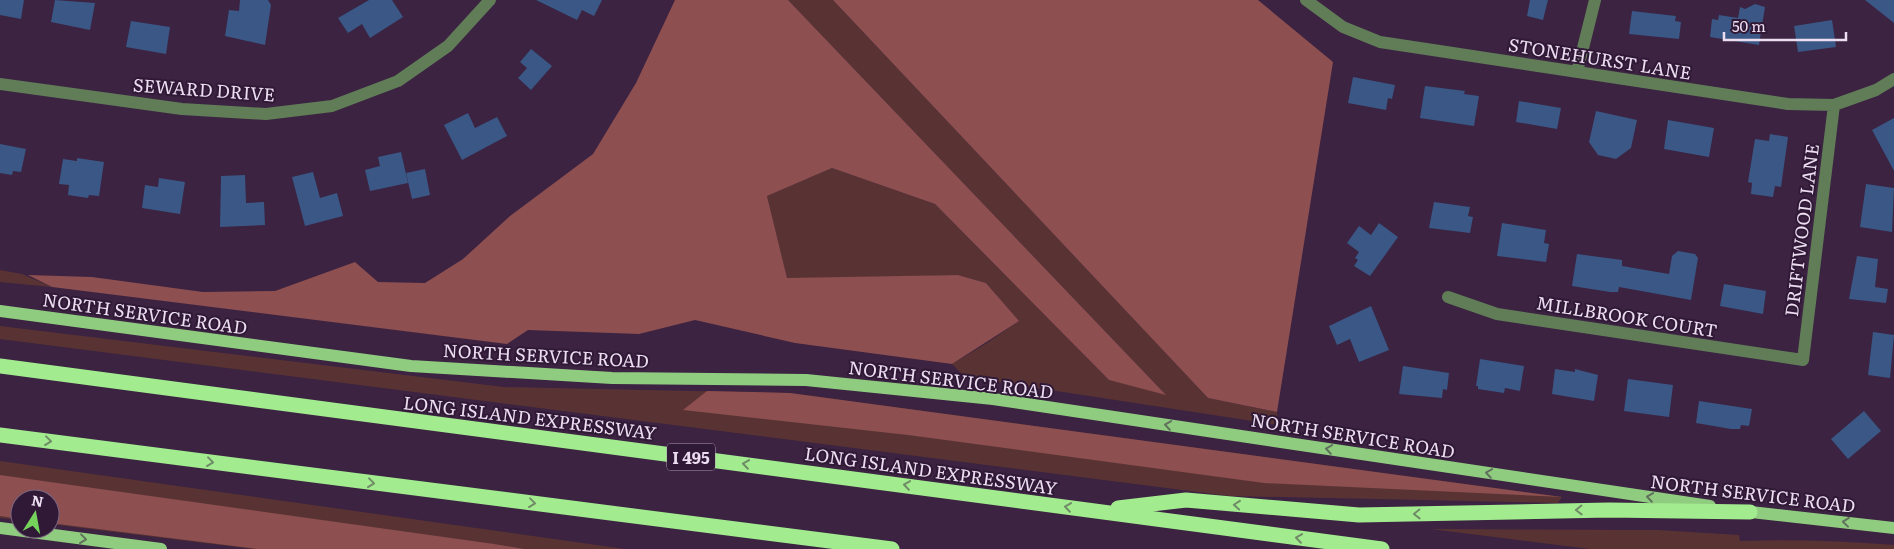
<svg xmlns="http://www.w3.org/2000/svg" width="1894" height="549" viewBox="0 0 1894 549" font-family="Literata,serif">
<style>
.green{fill:#593333}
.forest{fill:#8d4f50}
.building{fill:#3a5785}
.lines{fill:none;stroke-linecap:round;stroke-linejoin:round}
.minor{stroke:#607d58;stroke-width:12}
.major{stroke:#90cc80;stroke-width:12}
.highway{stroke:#a2eb8f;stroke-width:15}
.oneway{stroke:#60725b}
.oneway2{stroke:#6f8c67}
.labels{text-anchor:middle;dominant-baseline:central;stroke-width:4;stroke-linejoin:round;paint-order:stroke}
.shield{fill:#301936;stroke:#b4a2b9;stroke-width:1}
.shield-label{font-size:16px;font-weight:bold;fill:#ecddf1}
.street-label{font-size:18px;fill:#ecddf1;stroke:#301936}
</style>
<rect width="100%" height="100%" fill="#3b2341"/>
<!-- green -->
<path class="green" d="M788 0H833L1208 398 1277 412 1278 425 965 377 952 364 987 343 1019 321 986 283 958 275 787 279 767 196 832 168 935 204 1109 380 1165 394Z
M0 270 22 274 52 287 0 282Z
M0 326 504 387 790 393 1562 497 1558 503 1229 496 0 339Z
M0 461 625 549H253L50 524V499H20V520L0 518Z
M1431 529 1658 530 1739 535 1740 541C1791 539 1843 541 1894 545V549H1590Z"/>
<!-- forest -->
<path class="forest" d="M675 0H788L1166 395 1109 380 935 204 832 168 767 196 787 278 958 275 986 283 1019 321 952 364 795 343 695 320 639 334 528 330 507 344 52 287 28 275 92 277 203 292 275 291 355 262 378 282 425 283 463 259 510 216 593 154 636 83Z
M833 0H1258L1333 62 1277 412 1208 398Z
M707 391 790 393 1562 497 1264 483 908 435 683 410Z
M0 475 494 544 524 549H257L50 523V499H20V519L0 516Z"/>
<!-- building -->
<path class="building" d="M0 0H24L21 19 0 15Z
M55 0 95 3 90 30 51 22Z
M240 0H268L271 5 265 45 225 36 229 10 239 11Z
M369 0H392L403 17 370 38 362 24 348 33 338 18Z
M536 0H602L594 16 582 10 577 20Z
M1530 0H1548L1543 20 1527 16Z
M1865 0H1894V23Z
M1755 4 1765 7 1759 45 1710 37 1712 19 1718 20 1719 15 1738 18 1740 7 1745 9Z
M1632 11 1676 16 1675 21 1681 22 1679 39 1629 34Z
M1832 20 1836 47 1798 52 1794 26Z
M131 21 170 27 166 54 126 47Z
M531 49 552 66 531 90 518 78 527 68 520 62Z
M1353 77 1395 85 1392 99 1388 98 1386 110 1348 103Z
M1425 86 1465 91 1464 94 1479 96 1474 126 1420 118Z
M1519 101 1561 108 1557 129 1516 122Z
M1596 111 1637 120 1631 148 1616 159 1598 155 1589 142Z
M468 113 475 128 497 117 507 136 462 160 444 125Z
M1894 118V171L1872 130Z
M1668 120 1714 128 1709 157 1664 149Z
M1770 134 1788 137 1781 187 1775 186 1773 197 1751 194 1752 183 1748 182 1755 139 1769 141Z
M0 144 26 149 21 172 13 171 12 175 0 173Z
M401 152 408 183 370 191 365 170 380 166 378 157Z
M77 158 104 162 99 196 89 195 88 198 68 195 69 185 59 184 63 159 77 161Z
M425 169 430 195 412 199 406 173Z
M313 172 320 198 337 193 343 216 305 226 292 177Z
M245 175 246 203 264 202 265 225 220 227 221 176Z
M159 178 185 182 180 214 142 208 145 185 158 187Z
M1866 184 1894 188 1892 232 1860 227Z
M1434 202 1470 207 1468 216 1473 217 1470 233 1429 228Z
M1379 223 1398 237 1370 276 1354 266 1358 260 1355 258 1359 252 1347 243 1359 226 1371 235Z
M1502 223 1546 230 1544 243 1549 244 1546 262 1497 256Z
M1678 251 1695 254 1698 258 1691 300 1619 287 1618 292H1610L1572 286 1577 254 1622 260V266L1669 274 1672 256Z
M1857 256 1878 259 1875 287 1888 289 1886 303 1849 299Z
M1724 284 1766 291 1763 314 1720 306Z
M1371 306 1389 350 1359 362 1350 339 1337 345 1329 326Z
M1873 332 1894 335 1890 378 1868 375Z
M1480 359 1524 366 1520 391 1505 388 1504 393 1478 389V386H1476Z
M1403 366 1449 373 1447 390 1443 389 1442 398 1399 394Z
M1555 369 1575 372V369L1598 375 1594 401 1552 394Z
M1628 379 1673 385 1669 417 1624 411Z
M1699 401 1752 409 1749 426 1741 425 1740 429H1731L1696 423Z
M1864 411 1881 431 1848 459 1831 439Z"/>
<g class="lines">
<!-- minor -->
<path class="minor" d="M1306 0 1343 27 1380 42 1788 104 1834 105 1876 90 1894 79
M1577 72 1595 0
M0 84 182 109 266 114 332 106 398 81 448 46 490 0
M1448 297 1497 314 1803 360 1834 105"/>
<!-- major -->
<path class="major" d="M0 311 411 366 612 378 806 380 993 399 1710 506
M1742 511 1894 528
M0 528 161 549"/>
<!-- highway -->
<path class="highway" d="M0 366 1382 549
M0 435 892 549
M1118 508 1186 500 1359 515 1609 510 1750 512"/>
</g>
<!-- one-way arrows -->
<defs><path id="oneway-chevron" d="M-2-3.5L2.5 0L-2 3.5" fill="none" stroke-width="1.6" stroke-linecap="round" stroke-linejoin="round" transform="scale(1.25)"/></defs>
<g class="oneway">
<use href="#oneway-chevron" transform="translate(1168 425) rotate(-171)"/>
<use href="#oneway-chevron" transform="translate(1329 449) rotate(-171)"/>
<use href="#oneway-chevron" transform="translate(1489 473) rotate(-171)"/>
<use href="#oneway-chevron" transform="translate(1650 497) rotate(-171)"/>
<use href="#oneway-chevron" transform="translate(1846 522) rotate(-174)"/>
<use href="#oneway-chevron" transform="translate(83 539) rotate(7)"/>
</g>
<g class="oneway2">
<use href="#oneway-chevron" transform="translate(48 441) rotate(7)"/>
<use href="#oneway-chevron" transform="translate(210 462) rotate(7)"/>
<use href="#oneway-chevron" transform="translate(746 464) rotate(-172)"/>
<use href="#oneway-chevron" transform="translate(371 483) rotate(7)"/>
<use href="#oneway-chevron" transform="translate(907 485) rotate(-172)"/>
<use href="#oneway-chevron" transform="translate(532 503) rotate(7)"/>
<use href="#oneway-chevron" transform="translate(1237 505) rotate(-175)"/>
<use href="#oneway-chevron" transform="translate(1068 507) rotate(-172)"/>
<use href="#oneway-chevron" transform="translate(1579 510) rotate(179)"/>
<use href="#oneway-chevron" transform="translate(1417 514) rotate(179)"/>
<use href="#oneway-chevron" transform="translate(1299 538) rotate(-172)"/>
</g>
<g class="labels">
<!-- shield labels -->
<rect class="shield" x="667" y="443.5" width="48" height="27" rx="4"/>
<g class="shield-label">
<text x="691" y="457">I 495</text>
</g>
<!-- street labels -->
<g class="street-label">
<text transform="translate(1600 58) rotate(9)">STONEHURST LANE</text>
<text transform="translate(204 89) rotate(4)">SEWARD DRIVE</text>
<text transform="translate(1801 230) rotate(-83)">DRIFTWOOD LANE</text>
<text transform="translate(145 313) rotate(8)">NORTH SERVICE ROAD</text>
<text transform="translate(1627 316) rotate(9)">MILLBROOK COURT</text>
<text transform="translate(546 355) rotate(3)">NORTH SERVICE ROAD</text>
<text transform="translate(951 379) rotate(7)">NORTH SERVICE ROAD</text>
<text transform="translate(530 417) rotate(7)">LONG ISLAND EXPRESSWAY</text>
<text transform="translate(1353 435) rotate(9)">NORTH SERVICE ROAD</text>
<text transform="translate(931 470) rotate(8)">LONG ISLAND EXPRESSWAY</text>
<text transform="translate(1753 493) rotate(7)">NORTH SERVICE ROAD</text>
</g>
</g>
<!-- north arrow -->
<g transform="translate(35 514) rotate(11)"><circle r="24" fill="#301936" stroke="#7b6781"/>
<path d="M0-4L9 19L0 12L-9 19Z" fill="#75d25b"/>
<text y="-8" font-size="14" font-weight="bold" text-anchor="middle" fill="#ecddf1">N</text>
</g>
<!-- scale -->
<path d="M1724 32v8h122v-8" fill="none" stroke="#ecddf1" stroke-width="2.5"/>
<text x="1732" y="32" font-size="15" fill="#ecddf1" stroke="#301936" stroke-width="4" paint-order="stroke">50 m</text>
</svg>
